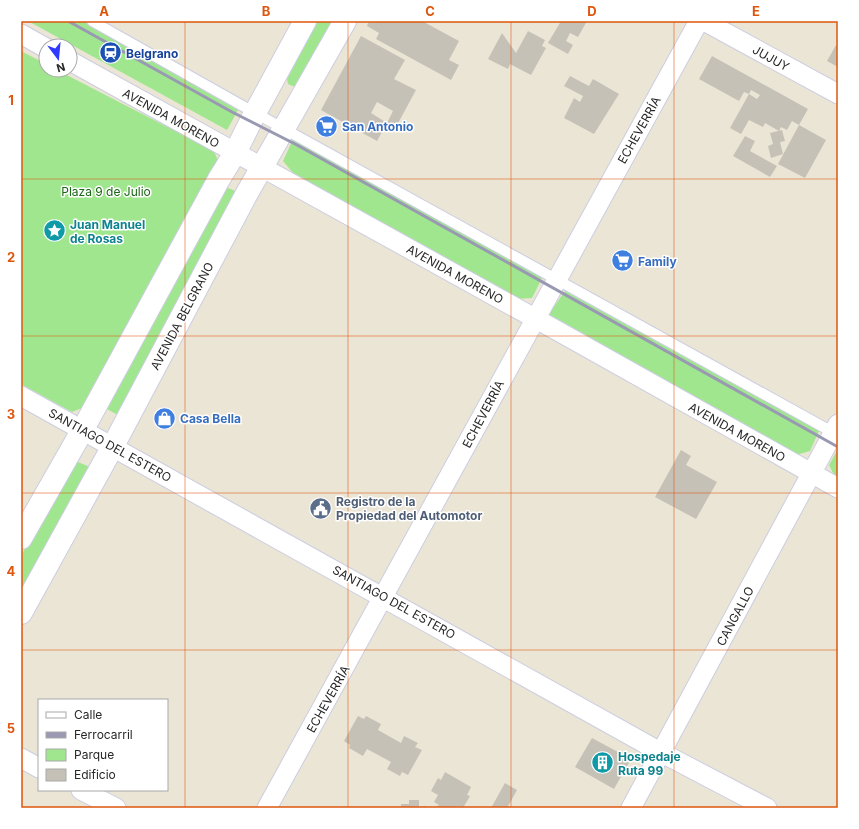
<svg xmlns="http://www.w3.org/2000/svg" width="859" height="829" viewBox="0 0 859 829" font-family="Inter,sans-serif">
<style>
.green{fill:#a0e68e}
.building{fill:#c6c1b7;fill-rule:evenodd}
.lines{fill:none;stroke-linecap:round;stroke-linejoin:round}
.service-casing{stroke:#cccde1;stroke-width:12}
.minor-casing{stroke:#cccde1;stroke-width:21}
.secondary-casing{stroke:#cccde1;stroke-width:24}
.service{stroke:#fff;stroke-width:10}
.minor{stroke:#fff;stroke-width:19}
.secondary{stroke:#fff;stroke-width:22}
.rail{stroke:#9999b3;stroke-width:3}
.grid{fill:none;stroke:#de560d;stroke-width:1;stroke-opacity:0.55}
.labels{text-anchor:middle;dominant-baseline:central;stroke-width:3;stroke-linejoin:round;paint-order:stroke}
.transit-label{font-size:12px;font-weight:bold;fill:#164399;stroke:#fff;text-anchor:start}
.street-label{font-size:12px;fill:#272727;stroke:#fff}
.shop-label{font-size:12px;font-weight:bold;fill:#366cbe;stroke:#fff;text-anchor:start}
.park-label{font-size:12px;fill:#196614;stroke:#fff}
.culture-label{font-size:12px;font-weight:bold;fill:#0d838f;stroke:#fff;text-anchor:start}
.service-label{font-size:12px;font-weight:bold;fill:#4e5e75;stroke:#fff;text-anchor:start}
.neatline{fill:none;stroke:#de560d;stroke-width:1.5}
.grid-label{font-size:13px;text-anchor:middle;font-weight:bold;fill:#de560d}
</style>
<rect width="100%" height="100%" fill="#ebe5d6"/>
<!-- green -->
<path class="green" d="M28 21H83L238 110 227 130Z
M318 21H336L295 87 288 84 287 79Z
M21 51 46 64V70H57L214 151 218 161 87 406 72 412 21 384Z
M294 137 543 276 532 298 516 299 294 174 283 161Z
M221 185 240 193 120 416 103 407Z
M565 291 819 431 810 451 796 455 548 315Z
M838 449V477L834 475 829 465Z
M78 462 90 467 21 596V556L71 466Z"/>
<!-- building -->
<path class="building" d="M369 21H422L459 41 449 60 459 65 451 80 376 39 379 33 367 26Z
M561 21H587L578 37 570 33 566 41 573 45 568 54 548 43Z
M528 31 545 40 542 46 546 48 531 75 510 64 508 69 488 59 502 33 516 53Z
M361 36 405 60 394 79 416 90 396 127 387 123 393 111 377 102 371 113 387 123 377 141 321 110Z
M836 45 838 46V67L827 61Z
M712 56 808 109 799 125 792 121 787 130 781 127 779 131 765 123 763 127 749 120 741 134 730 128 749 94 744 92 739 101 699 79ZM751 90 760 95 757 99 749 94Z
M570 76 589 86 593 79 619 94 594 134 564 118 574 98 580 102 583 96 564 86Z
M799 125 826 140 805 178 778 164Z
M782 130 785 141 780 142 783 154 771 158 768 146 773 144 770 133Z
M745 136 755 141 750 151 777 166 770 177 733 156Z
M681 450 691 456 686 465 717 482 696 519 655 497Z
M358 716 364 719 366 716 381 724 378 730 401 743 404 736 418 743 415 747 422 750 408 775 402 772 400 776 387 769 391 762 367 749 363 756 349 748 350 745 344 741Z
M592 738 631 759 614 789 575 767Z
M445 772 471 787 467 795 470 796 463 808 457 806 455 808H434L439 805 434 802 438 795 431 791 438 778 441 780Z
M505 783 517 790 507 808H491Z
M409 800H419V807L426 806V808H401V804H409Z"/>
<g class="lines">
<defs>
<path id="service" d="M92 21 241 105 836 434"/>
<path id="minor" d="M704 21 838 94
M21 34 46 48
M70 61 556 330 838 488
M21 396 662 753 767 808
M21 758 39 768
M81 790 116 808
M267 808 699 21
M631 808 838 424"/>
<path id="secondary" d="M21 538 82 431 219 179 235 153 255 113 305 21
M21 613 113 446 246 195 345 21"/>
</defs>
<!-- service casing -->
<use href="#service" class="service-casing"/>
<!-- minor casing -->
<use href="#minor" class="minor-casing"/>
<!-- secondary casing -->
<use href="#secondary" class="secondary-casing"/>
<!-- service -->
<use href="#service" class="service"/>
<!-- minor -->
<use href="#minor" class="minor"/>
<!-- secondary -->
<use href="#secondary" class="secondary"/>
<!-- rail -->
<path class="rail" d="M68 21 232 112 297 145 838 447"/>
</g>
<!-- grid -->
<path class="grid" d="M185 21V808M348 21V808M511 21V808M674 21V808M21 179H838M21 336H838M21 493H838M21 650H838"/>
<!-- icons -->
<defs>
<symbol id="station-disc" viewBox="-11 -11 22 22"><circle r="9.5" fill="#1a4fb4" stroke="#fff"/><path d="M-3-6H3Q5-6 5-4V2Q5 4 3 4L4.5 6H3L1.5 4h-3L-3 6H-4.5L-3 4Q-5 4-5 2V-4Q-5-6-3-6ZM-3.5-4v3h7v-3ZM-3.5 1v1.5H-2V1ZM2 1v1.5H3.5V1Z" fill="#fff"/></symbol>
<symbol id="supermarket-disc" viewBox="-11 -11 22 22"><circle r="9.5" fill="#3f7fe0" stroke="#fff"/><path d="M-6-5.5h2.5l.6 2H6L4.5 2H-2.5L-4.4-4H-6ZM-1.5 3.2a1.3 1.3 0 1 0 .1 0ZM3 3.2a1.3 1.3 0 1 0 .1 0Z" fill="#fff"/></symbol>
<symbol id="sight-disc" viewBox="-11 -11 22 22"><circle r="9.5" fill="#0f9aa8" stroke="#fff"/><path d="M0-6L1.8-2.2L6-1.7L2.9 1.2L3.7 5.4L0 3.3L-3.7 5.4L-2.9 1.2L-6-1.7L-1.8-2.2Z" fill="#fff"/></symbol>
<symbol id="shop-disc" viewBox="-11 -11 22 22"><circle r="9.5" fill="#3f7fe0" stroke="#fff"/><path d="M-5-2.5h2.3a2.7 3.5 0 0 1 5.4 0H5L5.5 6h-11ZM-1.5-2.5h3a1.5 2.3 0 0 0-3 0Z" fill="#fff"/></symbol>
<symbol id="civic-disc" viewBox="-11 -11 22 22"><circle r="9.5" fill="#5c6f8a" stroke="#fff"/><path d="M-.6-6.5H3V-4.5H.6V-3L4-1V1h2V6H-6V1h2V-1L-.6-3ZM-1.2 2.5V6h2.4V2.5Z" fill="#fff"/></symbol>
<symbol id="building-disc" viewBox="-11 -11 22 22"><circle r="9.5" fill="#0f9aa8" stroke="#fff"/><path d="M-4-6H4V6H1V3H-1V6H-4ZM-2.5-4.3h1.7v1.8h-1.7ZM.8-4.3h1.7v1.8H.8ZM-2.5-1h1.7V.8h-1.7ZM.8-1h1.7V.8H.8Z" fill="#fff"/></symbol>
</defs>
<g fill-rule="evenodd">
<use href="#station-disc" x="98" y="40" width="25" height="25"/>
<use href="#supermarket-disc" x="314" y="114" width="25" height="25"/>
<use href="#sight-disc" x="42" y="218" width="25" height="25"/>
<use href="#supermarket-disc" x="610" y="248" width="25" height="25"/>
<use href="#shop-disc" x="152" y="406" width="25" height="25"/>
<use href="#civic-disc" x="308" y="496" width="25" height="25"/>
<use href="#building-disc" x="590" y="750" width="25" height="25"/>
</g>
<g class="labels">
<!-- transit labels -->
<g class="transit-label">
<text x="126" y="53">Belgrano</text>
</g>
<!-- street labels -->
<g class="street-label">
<text transform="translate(771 58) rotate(29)">JUJUY</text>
<text transform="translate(171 118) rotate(29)">AVENIDA MORENO</text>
<text transform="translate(639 130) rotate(-61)">ECHEVERRÍA</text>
<text transform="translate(455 274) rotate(29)">AVENIDA MORENO</text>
<text transform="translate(182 316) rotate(-62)">AVENIDA BELGRANO</text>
<text transform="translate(483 414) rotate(-62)">ECHEVERRÍA</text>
<text transform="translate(737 432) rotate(29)">AVENIDA MORENO</text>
<text transform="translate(110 445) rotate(29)">SANTIAGO DEL ESTERO</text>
<text transform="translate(394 602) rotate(29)">SANTIAGO DEL ESTERO</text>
<text transform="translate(735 616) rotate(-62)">CANGALLO</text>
<text transform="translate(328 699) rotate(-61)">ECHEVERRÍA</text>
</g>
<!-- shop labels -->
<g class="shop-label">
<text x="342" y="126">San Antonio</text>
<text x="638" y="261">Family</text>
<text x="180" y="418">Casa Bella</text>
</g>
<!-- park labels -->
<g class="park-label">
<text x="106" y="191">Plaza 9 de Julio</text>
</g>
<!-- culture labels -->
<g class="culture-label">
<text x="70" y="224">Juan Manuel<tspan x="70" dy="14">de Rosas</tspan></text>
<text x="618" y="756">Hospedaje<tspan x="618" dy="14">Ruta 99</tspan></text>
</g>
<!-- service labels -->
<g class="service-label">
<text x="336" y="501">Registro de la<tspan x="336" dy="14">Propiedad del Automotor</tspan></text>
</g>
</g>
<!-- border -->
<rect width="859" height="829" fill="none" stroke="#ffffff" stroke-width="44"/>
<!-- legend -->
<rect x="38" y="699" width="130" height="92" fill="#ffffff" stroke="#a9a9a9"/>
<rect x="46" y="712" width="20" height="6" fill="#ffffff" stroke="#a9a9a9"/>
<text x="74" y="719" font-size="12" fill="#272727">Calle</text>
<rect x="46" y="732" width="20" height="6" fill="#9999b3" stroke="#a9a9a9"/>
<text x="74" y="739" font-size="12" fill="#272727">Ferrocarril</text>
<rect x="46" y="749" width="20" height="12" fill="#a0e68e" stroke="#a9a9a9"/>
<text x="74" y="759" font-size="12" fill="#272727">Parque</text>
<rect x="46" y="769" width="20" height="12" fill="#c6c1b7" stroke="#a9a9a9"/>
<text x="74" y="779" font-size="12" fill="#272727">Edificio</text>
<!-- north arrow -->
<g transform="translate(58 58) rotate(164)"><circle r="19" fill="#ffffff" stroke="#a9a9a9"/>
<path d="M0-3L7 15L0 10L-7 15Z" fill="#2f39ff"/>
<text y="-6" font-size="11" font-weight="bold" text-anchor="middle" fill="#272727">N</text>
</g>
<rect x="22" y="22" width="815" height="785" class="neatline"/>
<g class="grid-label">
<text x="104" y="16">A</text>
<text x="266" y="16">B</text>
<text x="430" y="16">C</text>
<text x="592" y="16">D</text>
<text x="756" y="16">E</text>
<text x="11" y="105">1</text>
<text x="11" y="262">2</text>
<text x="11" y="419">3</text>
<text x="11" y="576">4</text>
<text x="11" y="733">5</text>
</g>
</svg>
